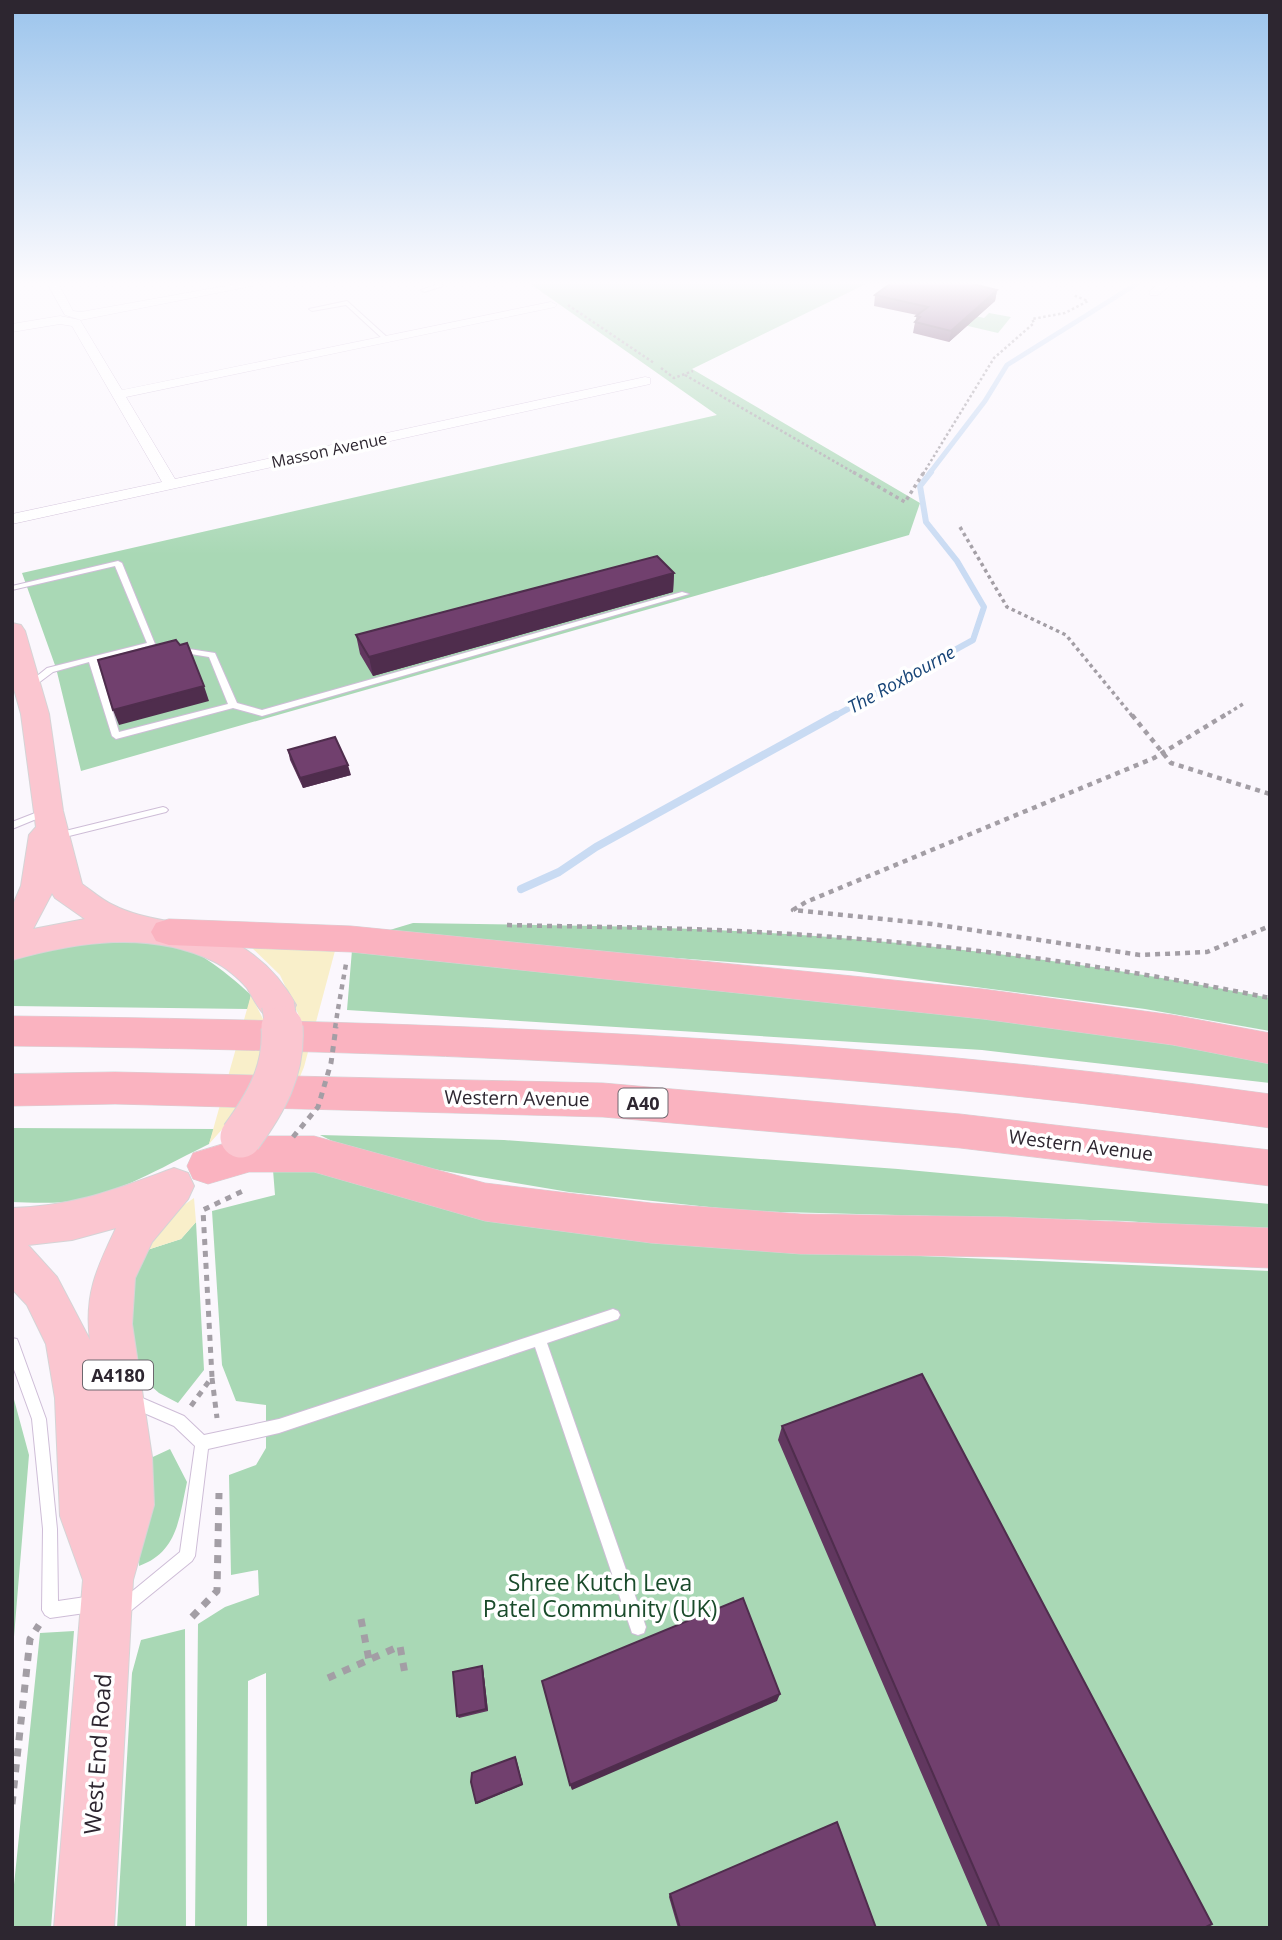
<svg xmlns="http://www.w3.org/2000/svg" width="1282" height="1940" viewBox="0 0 1282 1940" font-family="'Open Sans',sans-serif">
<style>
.green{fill:#a9d8b5}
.sand{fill:#f9efca}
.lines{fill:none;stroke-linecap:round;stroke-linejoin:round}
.stream-far2{stroke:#c9dbf3;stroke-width:5}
.stream-far1{stroke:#c9dbf3;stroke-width:6}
.stream{stroke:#c9dbf3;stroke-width:8}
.service-casing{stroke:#cebdd7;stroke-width:2}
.minor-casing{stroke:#cebdd7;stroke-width:1}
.primary-casing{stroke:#d5d4d6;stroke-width:2}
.trunk-casing{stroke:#d5d4d6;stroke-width:1}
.path-far4{stroke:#a39ea5;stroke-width:2.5;stroke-dasharray:2.5 2.5;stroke-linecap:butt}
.path-far3{stroke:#a39ea5;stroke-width:3.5;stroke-dasharray:3.5 3.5;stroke-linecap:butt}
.path-far2{stroke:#a39ea5;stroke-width:4.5;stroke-dasharray:5 5;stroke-linecap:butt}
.path-far1{stroke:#a39ea5;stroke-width:5;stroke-dasharray:6 6;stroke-linecap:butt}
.path{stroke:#a39ea5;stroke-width:7;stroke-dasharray:8 8;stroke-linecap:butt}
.service{fill:#fff;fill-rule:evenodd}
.minor{fill:#fff;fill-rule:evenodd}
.primary{fill:#fbc6d0;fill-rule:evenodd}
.trunk{fill:#fab3c0;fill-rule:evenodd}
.primary-bridge-far1-casing{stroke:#d5d4d6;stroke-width:34;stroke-linecap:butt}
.primary-bridge-casing{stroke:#d5d4d6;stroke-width:43;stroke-linecap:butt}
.path-bridge-far1{stroke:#a39ea5;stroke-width:4.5;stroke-dasharray:5 5;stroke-linecap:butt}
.path-bridge{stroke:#a39ea5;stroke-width:5;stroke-dasharray:6 6;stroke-linecap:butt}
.primary-bridge-far1{stroke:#fbc6d0;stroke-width:32}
.primary-bridge{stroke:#fbc6d0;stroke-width:41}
.wall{fill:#61375f}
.shaded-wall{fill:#4f2d4d}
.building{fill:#71406e;stroke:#4f2d4d;stroke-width:2}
.labels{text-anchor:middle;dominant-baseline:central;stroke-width:7;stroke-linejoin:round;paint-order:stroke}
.far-street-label{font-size:16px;fill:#2d2630;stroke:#fff}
.far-water-label{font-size:18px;font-style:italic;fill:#154376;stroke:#fff}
.shield{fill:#fff;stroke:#6c676e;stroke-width:2}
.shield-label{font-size:18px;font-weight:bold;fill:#2d2630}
.street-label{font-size:19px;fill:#2d2630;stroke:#fff}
.near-park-label{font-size:23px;fill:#1a4b2b;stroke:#fff}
.near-street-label{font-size:23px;fill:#2d2630;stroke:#fff}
</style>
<rect width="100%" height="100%" fill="#fbf7fd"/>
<!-- green -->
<path class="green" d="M529 283H868L692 369 920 503 909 535 81 771 56 668 22 573 717 415Z
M950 310 984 318 989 313 1011 317 998 333 938 319Z
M413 923C520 925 628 925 735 931 914 940 1094 963 1270 998V1031L1145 1009 852 971 594 952 383 932Z
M88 941C108 941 153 937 170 941 195 947 232 977 251 995L248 1009 12 1006V960Z
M352 950 947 1010 1270 1060V1083L982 1050 347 1010Z
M12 1128 214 1129 209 1144C170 1163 125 1190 83 1199 62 1204 35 1203 12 1202Z
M320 1135 504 1140 898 1169 1270 1204V1232L1126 1221 746 1211 569 1192 421 1167 340 1145Z
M315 1169 806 1251 1270 1271V1928H267L266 1673 248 1681 247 1928H195L198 1624 225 1607 259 1595 258 1570 231 1575 229 1475 256 1465 266 1448V1405L236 1401 222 1365 212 1211 275 1195 273 1170Z
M196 1222 204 1370 178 1403 159 1393 143 1379 133 1350 127 1291 147 1250 181 1239Z
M12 1392 29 1455 12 1661Z
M170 1449 187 1482C179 1518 178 1552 139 1566L142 1462Z
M185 1629 186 1928H117L132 1673 141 1640Z
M74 1631 51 1928H12V1904L40 1633Z"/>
<!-- sand -->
<path class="sand" d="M247 943 336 947 304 1067 291 1098 266 1135 299 1067 301 1020 280 975Z
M251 995 264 1021 263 1063 243 1106 209 1144Z
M194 1198 196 1222 181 1239 147 1250 168 1216Z"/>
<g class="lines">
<!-- stream-far2 -->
<path class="stream-far2" d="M929 474 985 401 1007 365 1138 283"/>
<!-- stream-far1 -->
<path class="stream-far1" d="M833 717 973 640 984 607 957 561 926 522 920 486 931 472"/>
<!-- stream -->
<path class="stream" d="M521 889 559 872 596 847 836 715"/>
<defs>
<path id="service" d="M435 283H440L443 286 424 292 421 290 436 285Z
M347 301 388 338V340H384L346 305 312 311 309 309Z
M118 561 122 563 155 644 97 660 119 732 228 704 209 657 173 651V647H176L215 653 237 703 262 710 682 592 689 594 262 716 233 708 116 739 112 736 89 662 53 672 33 687H27L26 685 47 668 147 643 115 566 12 590V586Z
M163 807 166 808 168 810 166 812 57 839 52 836 57 833Z
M48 808 51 809 53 811 51 813 12 829V822Z
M613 1309 618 1311 620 1315 618 1319 547 1343 646 1627 644 1633 638 1635 632 1633 630 1627 535 1347 279 1433 208 1449 195 1556 192 1561 128 1613 123 1616 118 1613 115 1608 118 1603 180 1552 195 1446 174 1426 128 1406 126 1401 128 1396 133 1394 184 1416 204 1435 279 1419Z
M12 1338 17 1339 19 1344 46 1419 57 1529 58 1601 92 1596 97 1599 100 1604 97 1609 92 1612 50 1618 45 1615 42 1610 43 1529 32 1419 12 1364Z"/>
<path id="minor" d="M47 283H58L73 311 81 312 242 283H267L81 320 65 315Z
M1068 283 1062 287 1056 284 1057 283Z
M1160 283H1173L1158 295H1150V291Z
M551 302 557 305 555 307 126 397 175 479 645 377 650 378V384L12 524V514L162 482 72 326 60 324 12 332V324L60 316 80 320 122 390Z"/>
<path id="primary" d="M12 623 21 625 25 631 49 714 63 811 82 884C92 891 102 900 113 905 134 916 159 919 181 924 231 934 271 959 296 1005L291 1015C282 1017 273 1021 265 1015 258 1009 252 996 247 988 239 978 224 966 213 961 150 930 77 942 12 960V907L21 886 29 835 36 827 21 714 12 682ZM52 893 55 898 85 919 33 929Z
M174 1168 188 1173 194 1186 188 1199 152 1242 135 1278 132 1324 152 1457 154 1505 133 1580 114 1928H54L83 1580 60 1516 55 1398 46 1344 27 1305 12 1289V1208C76 1206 116 1189 174 1168ZM116 1228C97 1268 84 1294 90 1340L57 1277 28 1245 72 1240Z"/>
<path id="trunk" d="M169 919 351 926 983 989 1173 1015 1270 1033V1064L1173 1045 983 1019 351 952 169 945 156 941 151 932 156 923Z
M12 1016C432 1021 854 1036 1270 1094V1128C854 1067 432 1051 12 1046Z
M115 1072 603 1083 960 1114 1270 1150V1186L960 1148 603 1117 115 1104 12 1106V1074Z
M249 1136H314L485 1183 651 1203 801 1214 1006 1217 1270 1228V1268L1006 1257 801 1254 651 1243 485 1221 314 1172H249L208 1184 193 1179 187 1166 193 1153Z"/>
</defs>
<!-- service casing -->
<use href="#service" class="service-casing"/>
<!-- minor casing -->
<use href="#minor" class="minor-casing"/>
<!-- primary casing -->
<use href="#primary" class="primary-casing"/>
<!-- trunk casing -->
<use href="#trunk" class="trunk-casing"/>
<!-- path-far4 -->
<path class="path-far4" d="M568 305 654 363
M661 368 674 378 693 371
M685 375 856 474
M923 474 994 358 1034 323 1032 319 1065 313 1088 301 1073 295"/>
<!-- path-far3 -->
<path class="path-far3" d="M853 472 905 502 924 472
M960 527 1007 607 1066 635 1133 717
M1222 717 1243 704"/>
<!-- path-far2 -->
<path class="path-far2" d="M1132 715 1171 763 1270 794
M1225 715 1154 758 806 902 793 910 932 924 1140 955 1207 952 1270 926
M507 925C583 927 659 927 735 931 914 939 1094 962 1270 998
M338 1009 346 964"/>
<!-- path-far1 -->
<path class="path-far1" d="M212 1378 217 1418
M191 1406 212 1377 203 1210 245 1190"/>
<!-- path -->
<path class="path" d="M192 1617 217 1591 219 1493
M361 1619 369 1660
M328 1678 400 1646 405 1674
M12 1804 30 1639 39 1625"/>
<!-- service -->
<use href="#service" class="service"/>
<!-- minor -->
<use href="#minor" class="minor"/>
<!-- primary -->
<use href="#primary" class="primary"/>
<!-- trunk -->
<use href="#trunk" class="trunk"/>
<defs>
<path id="primary-bridge-far1" d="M278 1005 282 1028"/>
<path id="primary-bridge" d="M241 1137C266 1103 285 1070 282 1027"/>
</defs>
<!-- primary-bridge-far1 casing -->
<use href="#primary-bridge-far1" class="primary-bridge-far1-casing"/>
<!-- primary-bridge casing -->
<use href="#primary-bridge" class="primary-bridge-casing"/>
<!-- path-bridge-far1 -->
<path class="path-bridge-far1" d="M335 1028 338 1009"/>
<!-- path-bridge -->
<path class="path-bridge" d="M293 1137 318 1107 331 1063 336 1027"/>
<!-- primary-bridge-far1 -->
<use href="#primary-bridge-far1" class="primary-bridge-far1"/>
<!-- primary-bridge -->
<use href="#primary-bridge" class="primary-bridge"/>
</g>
<!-- wall -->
<path class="wall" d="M997 290 995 301 949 342 913 333 915 322 917 315 874 306 875 295Z
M674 573 673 592 373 676 360 654 356 635Z
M288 750 351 775 303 788 290 760Z
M782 1426 1204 1928H988L778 1440Z
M483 1668 488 1711 459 1718 457 1716Z
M670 1894 876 1928H678L669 1897Z"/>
<!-- shaded-wall -->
<path class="shaded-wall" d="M997 290 995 301 949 342 951 331Z
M674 573 673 592 373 676 369 657Z
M204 686 209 701 119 725 113 710Z
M348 765 351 775 303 788 300 778Z
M482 1666 483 1668 488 1711 486 1709Z
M780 1694 777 1701 572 1790 570 1785Z
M516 1758 523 1785 477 1804 476 1803Z"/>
<!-- building -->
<path class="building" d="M891 283H969L997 290 951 331 915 322 920 317 916 316 928 307 875 295Z
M657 556 674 573 369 657 356 635Z
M176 640 180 645 187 643 204 686 113 710 98 660Z
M335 737 348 765 300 778 288 750Z
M922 1374 1212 1924 1204 1928H1000L782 1426Z
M743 1598 780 1694 570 1785 542 1681Z
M482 1666 486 1709 457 1716 453 1672Z
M515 1757 522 1784 476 1803 471 1782 472 1773Z
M837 1822 876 1928H680L670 1894Z"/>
<!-- sky -->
<linearGradient id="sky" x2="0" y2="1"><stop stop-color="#9bc4ec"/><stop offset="0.51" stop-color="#fdfbfe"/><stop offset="1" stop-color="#fdfbfe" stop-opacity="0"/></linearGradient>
<rect width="1282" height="555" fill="url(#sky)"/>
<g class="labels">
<!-- far-street labels -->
<g class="far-street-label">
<text transform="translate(329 450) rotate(-12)">Masson Avenue</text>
</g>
<!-- far-water labels -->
<g class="far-water-label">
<text transform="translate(901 679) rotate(-29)">The Roxbourne</text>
</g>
<!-- shield labels -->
<g class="shield">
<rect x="618.5" y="1088.5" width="49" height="29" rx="5"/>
<rect x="83" y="1360.5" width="70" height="29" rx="5"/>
</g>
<g class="shield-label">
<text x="643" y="1103">A40</text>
<text x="118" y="1375">A4180</text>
</g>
<!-- street labels -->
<g class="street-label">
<text transform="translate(517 1098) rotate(1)">Western Avenue</text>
<text transform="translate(1081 1145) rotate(7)">Western Avenue</text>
</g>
<!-- near-park labels -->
<g class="near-park-label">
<text x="600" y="1582">Shree Kutch Leva<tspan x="600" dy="26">Patel Community (UK)</tspan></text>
</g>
<!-- near-street labels -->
<g class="near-street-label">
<text transform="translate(97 1754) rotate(-86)">West End Road</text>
</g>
</g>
<!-- border -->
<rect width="1282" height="1940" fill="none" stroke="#2d2630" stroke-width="28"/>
</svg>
